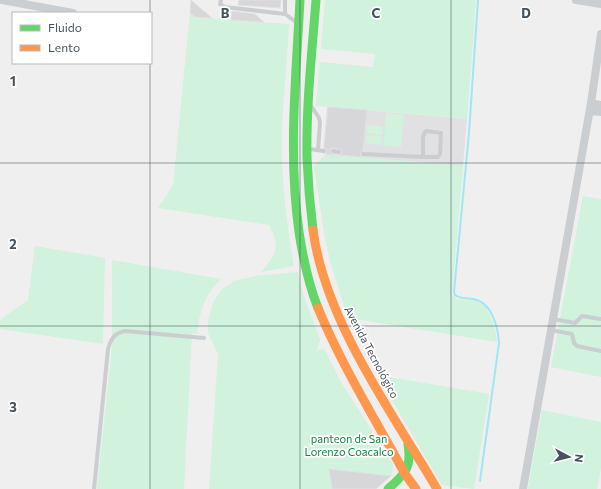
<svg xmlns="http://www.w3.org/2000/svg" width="601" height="489" viewBox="0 0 601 489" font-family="Commissioner,sans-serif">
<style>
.education{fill:#e1e0e2}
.green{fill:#d1f2dc}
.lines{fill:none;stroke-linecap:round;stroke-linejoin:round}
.stream{stroke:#a1e6f4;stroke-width:2}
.building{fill:#d7d7d9;stroke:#e1e1e2}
.lane{stroke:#cbced0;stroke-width:4}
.street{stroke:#cbced0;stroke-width:8}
.fast{stroke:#63d668;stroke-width:9}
.slow{stroke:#ff974d;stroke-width:9}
.grid{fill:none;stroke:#44535e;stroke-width:1;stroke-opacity:0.55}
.labels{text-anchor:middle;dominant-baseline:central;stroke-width:3.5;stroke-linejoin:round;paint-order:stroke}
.street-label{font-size:11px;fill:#44535e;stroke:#fff}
.park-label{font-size:11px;fill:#0c8845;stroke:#fff}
.grid-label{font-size:13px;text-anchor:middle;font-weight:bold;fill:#44535e;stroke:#fff;stroke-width:3.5;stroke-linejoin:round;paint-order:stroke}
</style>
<rect width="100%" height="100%" fill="#f0efef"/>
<!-- education -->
<path class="education" d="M327 107 467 119 463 166 323 154Z"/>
<!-- green -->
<path class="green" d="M325 0H476L467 119 316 106 320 62 373 67 375 54 321 49Z
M190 13 195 17 289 24C287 64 282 106 282 146 282 186 287 226 294 266L261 272C276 255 281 246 269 225L158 208 173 185Z
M386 113 404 115 401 147 383 146Z
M367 125 383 126 382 135 367 133Z
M367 135 382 136V145L366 143Z
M326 154 463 166 452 294 457 299C465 300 475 299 482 304 492 312 496 330 497 342L348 318 331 265 324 233 314 166Z
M583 196 601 199V377L551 367Z
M35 246 105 258 103 344 0 329V321L2 318 28 300Z
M112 260 221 279C204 296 200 311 197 334L192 333 184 489H97L112 346Z
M298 272 303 294 320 339 317 351 324 348 341 382 393 464 392 476 329 469 332 489H209L218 354 208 333V320L213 302 222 289 234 281 255 276Z
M377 375 489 394 474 489 442 485Z
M542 410 601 422V468L597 489H528Z"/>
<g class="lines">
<!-- stream -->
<path class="stream" d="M478 0 469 133 454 292 455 295C460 299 467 298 473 299 492 302 498 327 499 343L480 481"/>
</g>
<!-- building -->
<path class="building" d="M191 0 212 18 195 17 190 13Z
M239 0H281L280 8 238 5Z
M232 11 255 14 264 22 231 20Z
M328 107 367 110 363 151 360 153 361 157 340 155 342 153 341 150 334 148 331 149 330 151 331 153 334 155 326 154 327 150 324 147Z
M329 469 391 476 376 489H332Z"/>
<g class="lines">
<!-- lane -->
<path class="lane" d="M221 0 220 4 225 7 285 14 296 22
M285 14V0
M312 107 319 118 320 122 318 150
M309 149 324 151
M333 151 339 152
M363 154 423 157H438L440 154 441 133 427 131 425 132 423 137V157
M553 319 575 323 582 316 601 319
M551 330 572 334 574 343 577 346 601 351
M94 489 108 349C111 339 114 333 125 331L204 338"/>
<!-- street -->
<path class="street" d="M2 0 73 13
M576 0 601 4
M591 103 601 105
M590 111 601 112
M523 489 591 103 601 34"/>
<!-- fast -->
<path class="fast" d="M300 0C296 77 288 154 299 232 303 258 308 283 318 308
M313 230C310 206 308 182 307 158 306 105 312 52 316 0
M388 489C405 474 412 468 408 444"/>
<!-- slow -->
<path class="slow" d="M313 230C325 321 392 412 437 489
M318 308C342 366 375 419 405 474L416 489"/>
</g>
<!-- grid -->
<path class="grid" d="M150 0V13M300 0V489M451 0V489M150 63V489M0 163H601M0 326H601"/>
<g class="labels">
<!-- street labels -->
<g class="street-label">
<text transform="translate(372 352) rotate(62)">Avenida Tecnológico</text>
</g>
<!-- park labels -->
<g class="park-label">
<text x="349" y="438">panteon de San<tspan x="349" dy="13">Lorenzo Coacalco</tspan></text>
</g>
</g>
<g class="grid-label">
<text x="225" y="18">B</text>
<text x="376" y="18">C</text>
<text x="526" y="18">D</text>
<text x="13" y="86">1</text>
<text x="13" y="249">2</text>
<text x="13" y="412">3</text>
</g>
<!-- legend -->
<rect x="12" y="12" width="140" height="52" fill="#ffffff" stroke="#b4babf"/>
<rect x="20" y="25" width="20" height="6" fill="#63d668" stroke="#b4babf"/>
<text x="48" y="32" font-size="12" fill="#44535e">Fluido</text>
<rect x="20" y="45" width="20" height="6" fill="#ff974d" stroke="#b4babf"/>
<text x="48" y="52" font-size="12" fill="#44535e">Lento</text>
<!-- north arrow -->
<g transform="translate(569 457) rotate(97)" stroke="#ffffff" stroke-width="3" paint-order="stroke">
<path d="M0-3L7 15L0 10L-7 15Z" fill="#44535e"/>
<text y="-6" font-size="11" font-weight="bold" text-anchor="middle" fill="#44535e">N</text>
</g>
</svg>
